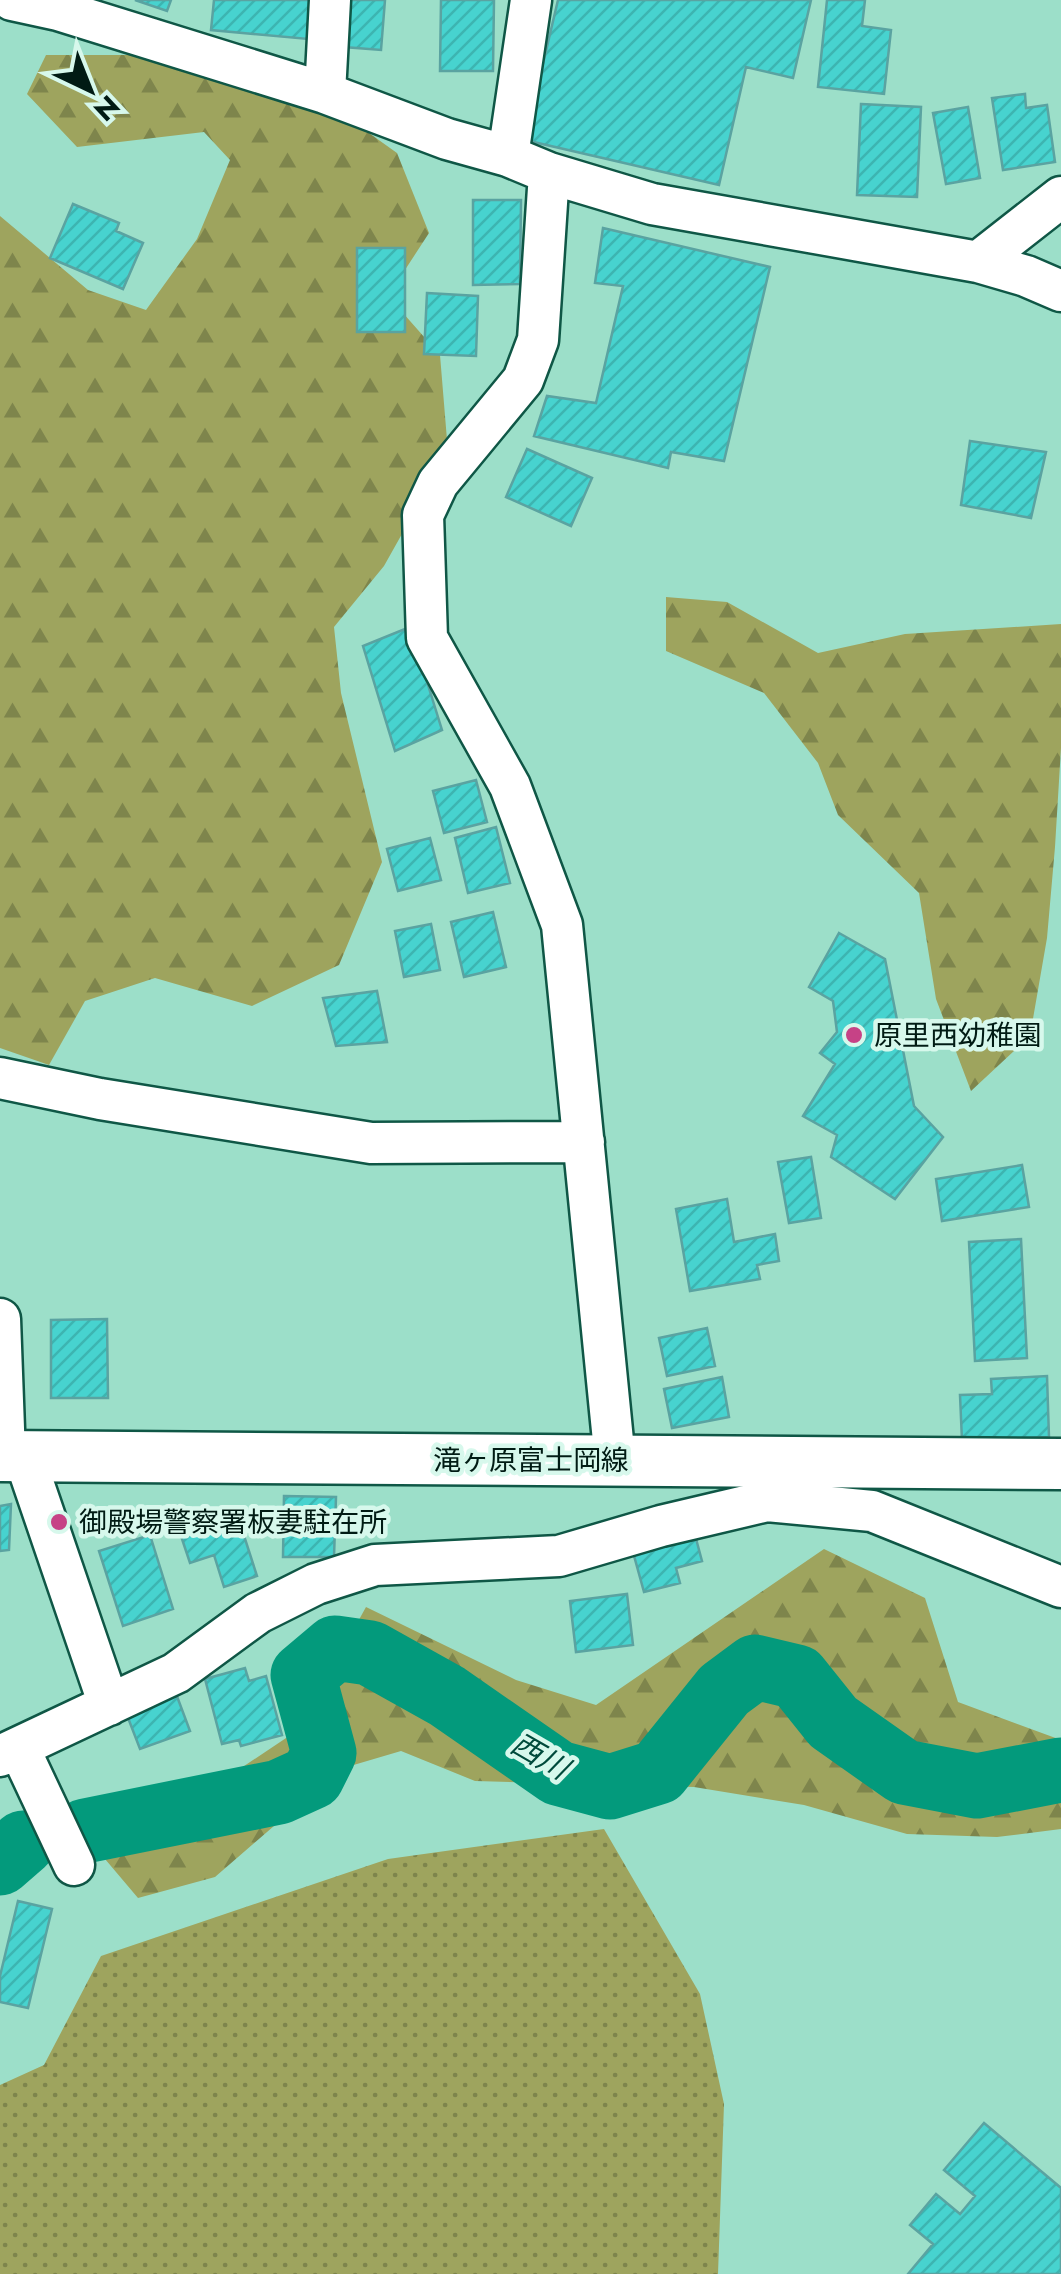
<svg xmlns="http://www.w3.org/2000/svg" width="1061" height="2274" viewBox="0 0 1061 2274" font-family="Jost,'Noto Sans JP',sans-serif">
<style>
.grass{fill:url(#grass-dots)}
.forest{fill:url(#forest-firs)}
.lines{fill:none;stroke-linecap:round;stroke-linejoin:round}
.river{stroke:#039a7c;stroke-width:65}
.building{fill:url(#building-hatch);stroke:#5aa3a1;stroke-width:2.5}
.minor-casing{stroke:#0f5746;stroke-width:45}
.major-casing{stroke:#0f5746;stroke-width:55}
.minor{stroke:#fff;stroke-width:40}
.major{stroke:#fff;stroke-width:50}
.poi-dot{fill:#c64286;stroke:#d7f8ec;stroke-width:4}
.labels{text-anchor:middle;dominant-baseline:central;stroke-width:9;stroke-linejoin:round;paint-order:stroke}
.poi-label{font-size:28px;fill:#011b14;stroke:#d7f8ec;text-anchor:start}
.street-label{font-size:28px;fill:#011b14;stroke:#d7f8ec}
.water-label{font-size:30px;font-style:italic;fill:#004a3b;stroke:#d7f8ec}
</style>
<defs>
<pattern id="grass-dots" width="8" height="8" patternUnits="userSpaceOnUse" patternTransform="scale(2.5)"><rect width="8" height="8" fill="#9ea45e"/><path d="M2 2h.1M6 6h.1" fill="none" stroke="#7e854c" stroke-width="1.8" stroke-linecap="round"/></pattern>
<pattern id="forest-firs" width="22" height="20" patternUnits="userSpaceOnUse" patternTransform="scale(2.5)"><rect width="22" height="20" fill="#9ea45e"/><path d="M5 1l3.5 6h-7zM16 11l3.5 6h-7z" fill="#7e854c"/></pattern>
<pattern id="building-hatch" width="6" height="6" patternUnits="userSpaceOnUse" patternTransform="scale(2.5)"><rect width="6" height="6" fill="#47d3cf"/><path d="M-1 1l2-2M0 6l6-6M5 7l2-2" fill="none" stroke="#3cb5b1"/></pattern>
</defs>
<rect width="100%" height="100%" fill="#9cdfc9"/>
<!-- grass -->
<path class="grass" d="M604 1829 700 1994 724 2104 718 2274H0V2085L44 2065 101 1956 388 1859Z"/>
<!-- forest -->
<path class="forest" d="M46 55H150L362 128 397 153 429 233 388 296 440 355 448 452 384 566 334 627 341 693 382 862 339 965 252 1006 155 978 85 1001 49 1065 0 1048V216L88 290 146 310 197 239 230 160 204 132 77 147 27 94Z
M666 597 727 602 818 653 905 634 1061 624V748L1055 847 1047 938 1030 1036 971 1091 936 999 919 893 838 815 818 763 764 693 666 651Z
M824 1549 925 1598 958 1702 1061 1740V1829L997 1837 907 1834 804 1805 694 1787 475 1781 401 1751 340 1769 215 1877 138 1898 105 1859 298 1730 366 1607 516 1680 596 1705Z"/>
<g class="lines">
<!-- river -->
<path class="river" d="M85 1831 279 1792 312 1777 324 1753 303 1675 335 1648 370 1653 447 1696 558 1773 610 1787 658 1772 724 1690 755 1667 797 1677 833 1722 904 1772 977 1786 1061 1770
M0 1863 23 1843"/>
</g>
<!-- building -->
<path class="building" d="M135 0H171L167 11Z
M214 0H312L308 39 211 30Z
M347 0H385L381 50 344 47Z
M441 0H494L493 71H440Z
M558 0H811L793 78 746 67 719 185 525 140Z
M827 0H865L862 26 891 30 884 94 818 87Z
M1025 94 1026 108 1047 105 1055 162 1003 170 992 98Z
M861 104 921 107 917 197 857 195Z
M968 107 980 178 946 184 933 113Z
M473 200H521L520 284 473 285Z
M73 204 119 223 116 231 143 243 123 289 50 258Z
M603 228 770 267 724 461 671 452 668 468 534 436 547 396 596 403 623 286 595 283Z
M357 248H405V332H357Z
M427 293 478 296 476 356 424 354Z
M970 441 1046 452 1031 518 961 505Z
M527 449 592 478 571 526 506 497Z
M410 627 442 730 395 751 363 646Z
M476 780 487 822 444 833 433 791Z
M496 827 510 883 468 893 455 838Z
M430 838 441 880 398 891 387 849Z
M493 912 506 967 464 977 451 922Z
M431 924 440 970 404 977 395 931Z
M839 933 885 959 914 1106 943 1137 895 1199 831 1157 837 1135 803 1116 835 1064 820 1053 837 1032 833 1001 809 987Z
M377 991 387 1042 336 1046 323 998Z
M811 1157 821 1218 789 1223 778 1162Z
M1022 1165 1029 1207 942 1221 936 1179Z
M727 1199 734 1242 775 1234 779 1261 757 1265 760 1279 690 1291 676 1209Z
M1021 1239 1027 1358 975 1361 969 1242Z
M107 1319 108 1398H51V1320Z
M707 1328 715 1366 667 1376 659 1338Z
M1047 1376 1049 1437 962 1441 960 1395 992 1394 991 1379Z
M722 1377 729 1417 672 1428 664 1389Z
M284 1496 336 1497 334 1557H283Z
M11 1504 9 1550 0 1551V1506Z
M237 1514 257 1576 224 1587 214 1555 190 1563 180 1533Z
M150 1535 173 1609 123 1626 99 1551Z
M695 1535 702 1561 676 1568 680 1583 644 1592 633 1552Z
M627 1594 633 1645 576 1652 570 1601Z
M245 1668 249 1681 266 1676 282 1735 241 1746 239 1740 222 1744 205 1679Z
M175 1691 190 1731 140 1749 125 1710Z
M18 1901 52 1909 28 2008 0 2002V1976Z
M984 2123 1061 2188V2274H908L933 2244 910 2225 936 2194 960 2214 975 2196 944 2170Z"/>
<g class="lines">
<defs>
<path id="minor" d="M12 0 58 10 325 93 447 139 508 156 549 173 652 204 978 262 1026 276 1061 291
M325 93 330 0
M508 156 531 0
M549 173 538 340 523 380 438 483 423 515 427 638 510 786 562 925 615 1461
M978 262 1061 197
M0 1078 100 1099 371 1143 584 1142
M0 1319 5 1456
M24 1456 109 1705
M767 1501 872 1511 1061 1587
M19 1748 74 1865
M0 1756 176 1673 258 1613 316 1584 375 1565 559 1556 661 1526 767 1501 768 1464"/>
<path id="major" d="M0 1456 1061 1464"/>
</defs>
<!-- minor casing -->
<use href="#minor" class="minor-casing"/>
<!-- major casing -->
<use href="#major" class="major-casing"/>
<!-- minor -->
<use href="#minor" class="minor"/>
<!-- major -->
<use href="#major" class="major"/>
</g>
<!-- markers -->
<g class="poi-dot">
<circle cx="854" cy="1035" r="10"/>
<circle cx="59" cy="1522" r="10"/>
</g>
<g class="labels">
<!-- poi labels -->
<g class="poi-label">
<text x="874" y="1035">原里西幼稚園</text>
<text x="79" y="1522">御殿場警察署板妻駐在所</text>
</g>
<!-- street labels -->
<g class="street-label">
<text x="531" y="1460">滝ヶ原富士岡線</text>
</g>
<!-- water labels -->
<g class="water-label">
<text transform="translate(540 1756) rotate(30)">西川</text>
</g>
</g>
<!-- north arrow -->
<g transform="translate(90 90) rotate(137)" stroke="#d7f8ec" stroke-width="8" paint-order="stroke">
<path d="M0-8L18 38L0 25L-18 38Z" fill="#011b14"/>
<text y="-15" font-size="28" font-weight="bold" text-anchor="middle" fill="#011b14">N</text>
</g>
</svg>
